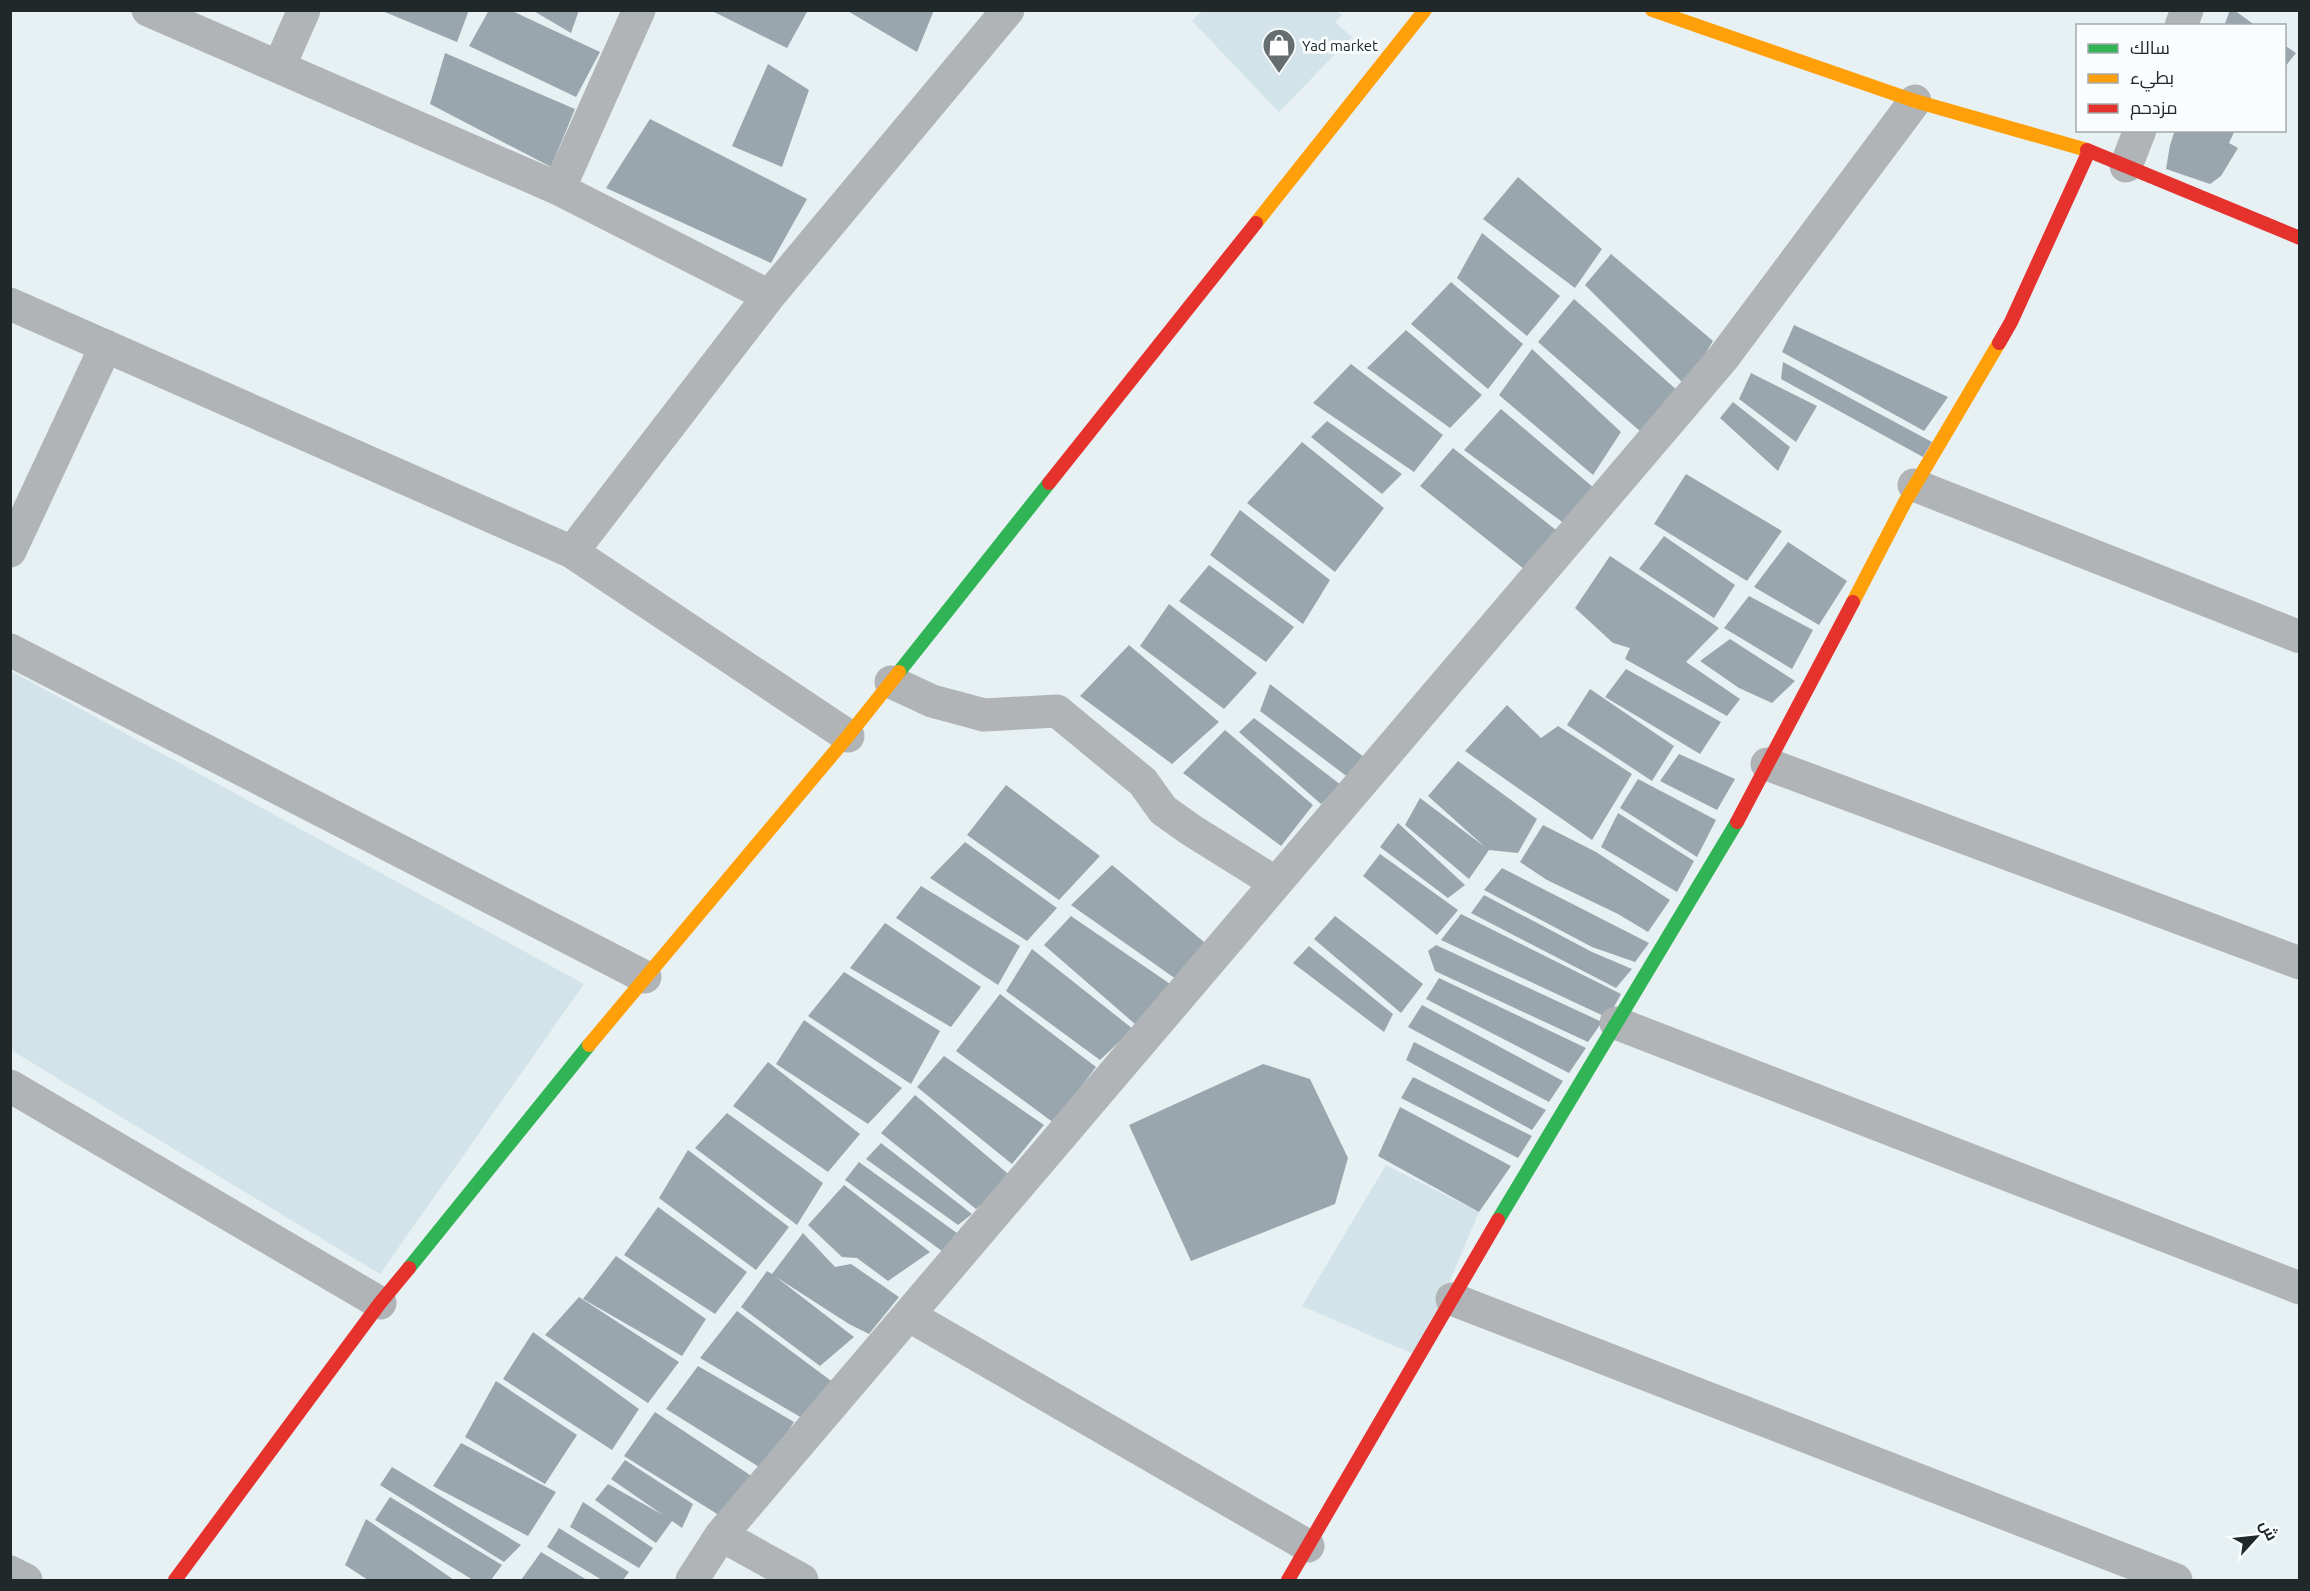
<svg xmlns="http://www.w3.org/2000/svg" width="2310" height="1591" viewBox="0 0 2310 1591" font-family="Ubuntu,Cairo,sans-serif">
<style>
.built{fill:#d2e4e9}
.building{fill:#9aa6ad}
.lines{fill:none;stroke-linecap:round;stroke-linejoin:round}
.street{stroke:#b0b4b6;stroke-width:33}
.fast{stroke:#30b455;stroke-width:14}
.slow{stroke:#ff9f0a;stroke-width:14}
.jam{stroke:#e5322d;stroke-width:14}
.labels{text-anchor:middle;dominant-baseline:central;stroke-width:6;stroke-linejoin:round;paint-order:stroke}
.poi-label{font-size:15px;fill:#21282a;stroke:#fafdfe;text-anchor:start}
</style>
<rect width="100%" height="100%" fill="#e7f0f3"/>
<!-- built -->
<path class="built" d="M1202 11H1337L1342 15 1335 22 1352 37 1279 112 1192 21Z
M11 671 584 984 380 1274 11 1050Z
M1386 1165 1479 1212 1418 1356 1302 1306Z"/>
<!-- building -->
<path class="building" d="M380 10H469L457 42Z
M489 10H510L600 52 576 97 469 46Z
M532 10H579L571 33Z
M710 10H808L787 48Z
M846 10H934L917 52Z
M2230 10H2234L2256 26H2224Z
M2284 45 2296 53 2284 68Z
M445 53 575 109 551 167 430 104Z
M768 64 809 90 782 167 732 146Z
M650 119 807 199 771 263 606 188Z
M2175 130H2235L2229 143 2238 148 2221 176 2210 184 2166 169 2170 145Z
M1518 177 1602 249 1575 288 1483 219Z
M1482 233 1560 296 1527 336 1457 278Z
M1611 254 1713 341 1686 386 1585 285Z
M1451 282 1523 344 1488 389 1411 324Z
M1574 299 1678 391 1641 432 1538 342Z
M1794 325 1948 397 1924 431 1782 352Z
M1406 330 1482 395 1450 428 1367 368Z
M1532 349 1621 432 1593 475 1499 395Z
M1783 362 1932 442 1923 457 1781 379Z
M1351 364 1443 435 1414 472 1313 403Z
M1751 373 1817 406 1796 442 1739 399Z
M1733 402 1790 447 1778 471 1720 418Z
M1501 409 1594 488 1565 524 1464 450Z
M1327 421 1402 474 1382 494 1311 437Z
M1302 442 1384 508 1335 572 1247 503Z
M1453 448 1556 530 1524 569 1420 486Z
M1686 474 1782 531 1747 581 1654 524Z
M1240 510 1330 580 1303 624 1210 555Z
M1664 536 1735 585 1714 618 1639 569Z
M1788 542 1847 581 1819 625 1754 587Z
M1610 556 1719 628 1686 662 1740 699 1727 716 1625 659 1630 648 1613 643 1575 608Z
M1209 565 1294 627 1266 662 1179 601Z
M1749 596 1813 630 1792 669 1724 628Z
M1169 604 1257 673 1224 709 1140 646Z
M1730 639 1795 681 1772 703 1739 688 1700 661Z
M1129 645 1219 722 1172 764 1080 696Z
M1626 669 1721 722 1700 754 1605 697Z
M1270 684 1369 761 1353 781 1260 711Z
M1590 689 1674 746 1652 781 1567 725Z
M1507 705 1541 738 1558 726 1632 774 1592 840 1465 751Z
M1254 718 1341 785 1321 804 1239 732Z
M1225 730 1313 805 1281 846 1183 773Z
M1679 754 1735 779 1717 810 1660 781Z
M1458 761 1537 819 1518 853 1489 850 1469 879 1405 825 1420 798 1485 847 1428 796Z
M1638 779 1716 820 1697 857 1620 808Z
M1006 785 1100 856 1059 900 967 835Z
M1618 813 1694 861 1677 892 1601 847Z
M1398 823 1465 885 1448 898 1380 847Z
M1543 825 1596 852 1670 900 1648 932 1618 914 1547 880 1520 862Z
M965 842 1057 908 1027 941 930 878Z
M1380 854 1458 910 1437 935 1363 876Z
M1112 865 1210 947 1176 979 1071 905Z
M1502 868 1649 943 1635 962 1592 947 1484 890Z
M921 886 1020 946 998 985 896 918Z
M1484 895 1592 952 1632 969 1616 988 1471 913Z
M1461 914 1621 994 1608 1018 1441 940Z
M1071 916 1176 988 1135 1024 1044 945Z
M1335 916 1423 984 1401 1013 1314 939Z
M885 923 981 987 951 1027 850 968Z
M1436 945 1602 1022 1588 1042 1435 971 1428 951Z
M1309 946 1393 1014 1384 1032 1293 963Z
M1032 949 1133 1029 1100 1060 1006 991Z
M844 972 940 1031 911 1084 808 1016Z
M1439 978 1586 1048 1569 1073 1426 999Z
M1000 994 1096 1067 1054 1123 956 1051Z
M1422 1005 1563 1081 1549 1102 1408 1027Z
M804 1020 902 1088 868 1124 776 1064Z
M1414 1042 1546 1110 1532 1130 1406 1060Z
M944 1056 1044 1125 1012 1164 917 1087Z
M768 1062 860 1134 828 1172 733 1106Z
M1263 1064 1310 1079 1348 1158 1335 1204 1191 1261 1129 1125Z
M1413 1077 1532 1136 1518 1158 1401 1098Z
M915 1095 1013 1178 976 1209 881 1133Z
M1400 1107 1511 1166 1479 1212 1378 1156Z
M727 1113 823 1183 797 1225 695 1148Z
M881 1143 972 1214 958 1225 866 1159Z
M688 1150 789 1227 756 1270 659 1198Z
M859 1162 961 1236 946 1254 845 1180Z
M844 1185 930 1252 888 1281 857 1258 842 1257 808 1225Z
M658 1207 747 1272 715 1314 624 1255Z
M803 1233 835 1267 851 1264 899 1297 869 1334 849 1324 776 1277 854 1337 820 1366 741 1307 767 1271 772 1274Z
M616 1256 706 1319 682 1356 583 1299Z
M579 1297 679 1362 648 1403 545 1335Z
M737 1311 834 1383 802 1418 700 1358Z
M533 1332 639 1409 612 1450 503 1379Z
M698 1366 794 1422 764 1470 666 1409Z
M496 1381 577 1435 545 1484 465 1437Z
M655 1412 753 1477 722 1517 624 1456Z
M461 1443 556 1492 528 1536 433 1486Z
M625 1460 693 1504 682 1528 672 1521 656 1543 595 1500 608 1484 663 1515 611 1479Z
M392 1467 521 1545 504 1562 380 1485Z
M390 1497 502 1565 491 1580H473L375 1520Z
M583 1502 653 1548 639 1568 570 1527Z
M366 1519 454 1580H368L345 1565Z
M559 1528 629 1572 623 1580H602L547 1547Z
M541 1552 587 1580H521Z"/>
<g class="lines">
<!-- street -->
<path class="street" d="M148 10 559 189 769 296
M2181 26 2187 10
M279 67 304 10
M2126 166 2140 130
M559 189 639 10
M10 304 572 552 848 736
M1914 485 2300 637
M10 551 106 346
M572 552 769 296 1008 10
M10 650 645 977
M891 682 932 701 984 715 1057 711 1143 782 1163 810 1191 830 1276 883
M1767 764 2300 963
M1616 1023 2300 1288
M10 1086 380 1303
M1452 1299 2176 1580
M908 1315 1308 1546
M10 1572 26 1580
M692 1580 721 1535
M802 1580 721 1535 1723 358 1915 101"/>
<!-- fast -->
<path class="fast" d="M899 672 1049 483
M1498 1220 1737 822
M409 1268 589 1045"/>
<!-- slow -->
<path class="slow" d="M1652 10 1915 101 2087 150
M1256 223 1425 10
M1853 602 1905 502 1999 343
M589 1045 848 736 899 672"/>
<!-- jam -->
<path class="jam" d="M2087 150 2300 238
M1999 343 2011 322 2089 151
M1049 483 1256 223
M1737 822 1853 602
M175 1580 380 1303 409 1268
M1288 1580 1498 1220"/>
</g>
<!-- icons -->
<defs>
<symbol id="shop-pin" viewBox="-11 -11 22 30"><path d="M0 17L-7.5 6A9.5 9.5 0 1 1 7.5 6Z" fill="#666e70" stroke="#fafdfe"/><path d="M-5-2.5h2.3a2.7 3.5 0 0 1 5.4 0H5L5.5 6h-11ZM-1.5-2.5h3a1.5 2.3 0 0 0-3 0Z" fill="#fff"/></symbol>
</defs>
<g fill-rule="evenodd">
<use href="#shop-pin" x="1260" y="26" width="38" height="52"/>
</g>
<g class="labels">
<!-- poi labels -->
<g class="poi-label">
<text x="1302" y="45">Yad market</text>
</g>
</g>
<!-- border -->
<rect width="2310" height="1591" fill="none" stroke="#21282a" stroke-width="24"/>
<!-- legend -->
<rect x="2076" y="24" width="210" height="108" fill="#fafdfe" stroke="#a3a8a9" stroke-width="1.5"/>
<rect x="2088" y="44" width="30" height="9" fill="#30b455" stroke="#a3a8a9" stroke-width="1.5"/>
<text x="2130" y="54" font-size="18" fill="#21282a">سالك</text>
<rect x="2088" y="74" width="30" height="9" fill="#ff9f0a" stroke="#a3a8a9" stroke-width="1.5"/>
<text x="2130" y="84" font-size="18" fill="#21282a">بطيء</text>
<rect x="2088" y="104" width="30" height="9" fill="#e5322d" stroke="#a3a8a9" stroke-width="1.5"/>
<text x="2130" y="114" font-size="18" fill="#21282a">مزدحم</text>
<!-- north arrow -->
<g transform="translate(2256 1537) rotate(63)" stroke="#fafdfe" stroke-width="4.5" paint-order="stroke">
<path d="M0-4.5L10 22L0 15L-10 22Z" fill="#21282a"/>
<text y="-9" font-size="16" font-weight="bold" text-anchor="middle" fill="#21282a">ش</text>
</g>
</svg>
